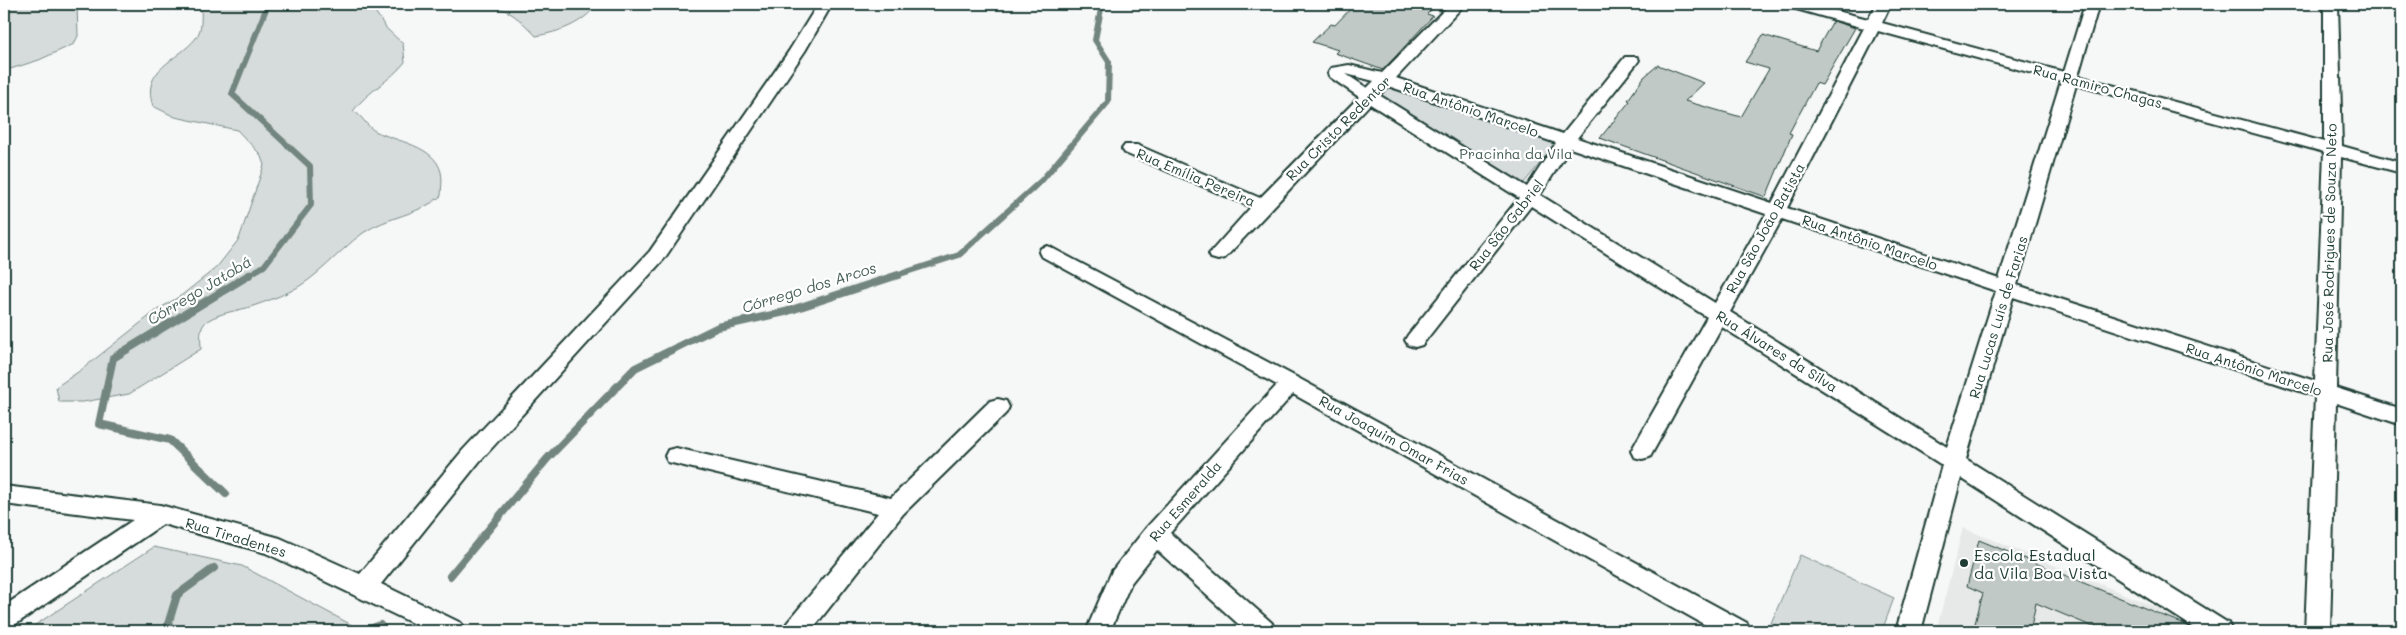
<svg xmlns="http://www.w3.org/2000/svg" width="2406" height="635" viewBox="0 0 2406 635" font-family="Mali,sans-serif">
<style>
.built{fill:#e6e9e8}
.green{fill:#d6dcdb;stroke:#7a8c88}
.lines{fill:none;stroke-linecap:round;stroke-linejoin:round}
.stream-far1{stroke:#72857f;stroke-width:6}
.stream{stroke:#72857f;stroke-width:8}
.building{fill:#c0c9c6;stroke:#1f3d34}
.street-casing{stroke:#1f3d34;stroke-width:4}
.street{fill:#fff;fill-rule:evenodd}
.poi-dot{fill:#1f3d34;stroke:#fff;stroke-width:2}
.labels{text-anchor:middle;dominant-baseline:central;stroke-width:4.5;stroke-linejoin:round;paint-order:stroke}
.street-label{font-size:14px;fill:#1f3d34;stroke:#fff}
.park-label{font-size:14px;fill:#445d55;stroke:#fff}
.water-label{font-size:15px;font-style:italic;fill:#49615a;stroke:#fff}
.near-poi-label{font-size:16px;fill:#1f3d34;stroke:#fff;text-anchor:start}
</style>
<rect width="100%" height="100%" fill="#f6f7f7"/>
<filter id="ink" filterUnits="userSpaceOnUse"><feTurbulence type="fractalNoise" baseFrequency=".02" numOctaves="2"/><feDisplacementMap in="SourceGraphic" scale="10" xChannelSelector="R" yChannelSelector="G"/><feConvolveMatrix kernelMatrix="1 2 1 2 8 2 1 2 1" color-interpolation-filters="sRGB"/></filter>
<g filter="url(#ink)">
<!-- built -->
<path class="built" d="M1963 528 2197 624 2196 631H2177V621L1979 540 1967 586 1983 593 1973 631H1936Z
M2036 603 2103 631H2030Z"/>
<!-- green -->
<path class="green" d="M4 4H77L78 36 74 44 39 60 4 71Z
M201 4H390L374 10 386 28 403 44 405 62C390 81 368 91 353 111 363 116 365 125 375 131 397 142 434 145 441 172 443 179 441 189 441 196 417 216 388 216 363 233 337 252 318 278 289 292 278 297 265 302 253 306 238 311 221 312 207 321 198 328 201 340 201 349L129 394 83 402H59L56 387 81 370 157 310 182 295 217 267 239 239 264 165 260 154 237 130 175 117 153 106C140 69 178 61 196 38 203 29 201 15 201 4Z
M485 4H597C583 24 559 32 536 36 521 20 507 7 485 4Z
M1391 86 1557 143 1523 184 1378 95Z
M154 547 242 566 363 631H26Z
M1800 555 1894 598 1882 631H1788L1771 623Z"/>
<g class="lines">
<!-- stream-far1 -->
<path class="stream-far1" d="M247 276 264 266 311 205 310 166 232 94 268 4
M894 276 959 255 1042 180 1108 102 1109 62 1095 40 1102 4"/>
<!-- stream -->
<path class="stream" d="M226 494 170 440 99 424 113 358 249 275
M450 576 547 459 635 368 718 327 785 312 898 275
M166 631 177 595 214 568
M366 631 380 625"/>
</g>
<!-- building -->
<path class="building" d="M1355 4H1437L1427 14 1433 16 1383 70 1335 53 1338 50 1312 42 1331 24 1335 25Z
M1833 21 1855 28 1822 85 1816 83 1789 133 1792 134 1766 197 1600 138 1630 101 1628 100 1644 77 1658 65 1704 83 1685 101 1741 117 1769 69 1745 62 1763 35 1816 51Z
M1979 540 2186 625 2196 631H2103L2036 603 2030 631H1973L1983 593 1967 586Z"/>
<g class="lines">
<defs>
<path id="street" d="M818 4H832L805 51 664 259 479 462 381 584 461 623 464 631H429L266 553 163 524 13 626 4 629V606L133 520 4 504V486L160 505 280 538 360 574 463 450 650 251 789 51Z
M1450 4H1465L1396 78 1563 134 1625 57H1637L1639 60 1637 63 1577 138 1772 203 1864 28 1789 7 1787 4H1810L1868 19 1877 4H1891L1882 23 2064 72 2085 4H2099L2078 76 2324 142V4H2338L2342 146 2402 163V173L2341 157 2336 388 2402 409V425L2336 403 2330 631H2305L2315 396 2013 297 1966 459 2228 623 2232 631H2199L1961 478 1921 631H1896L1942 465 1722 327 1650 457 1642 459 1634 457 1631 451 1707 317 1531 206 1422 345 1415 347 1408 345 1405 340 1408 335 1519 198 1370 104 1225 258 1218 260 1211 258 1209 254 1251 207 1125 153 1122 149 1125 145H1137L1260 198 1359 97 1330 77 1328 74 1331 68 1349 65 1382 73ZM1878 31 2061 81 1999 279 1787 208ZM1346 74 1374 81 1367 88ZM2076 85 2324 152 2315 381 2017 285ZM1388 86 1556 143 1527 187 1379 95ZM1570 148 1766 214 1715 303 1540 195ZM1782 219 1996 291 1947 447 1730 312Z
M1048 246 1298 378 1747 623 1750 631H1716L1293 394 1170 533 1272 623 1275 631H1246L1157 550 1131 583 1110 631H1086L1112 571 1147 527 1277 385 1041 256 1039 252 1041 248Z
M998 399 1006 401 1009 407 1006 413 903 514 811 631H783L787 623 878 513 676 464 668 462 665 456 668 450 676 448 891 498 990 401Z"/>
</defs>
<!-- street casing -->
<use href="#street" class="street-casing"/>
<!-- street -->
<use href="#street" class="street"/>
</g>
</g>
<!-- markers -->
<circle class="poi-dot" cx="1964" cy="563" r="5"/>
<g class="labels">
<!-- street labels -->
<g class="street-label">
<text transform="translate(2098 86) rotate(15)">Rua Ramiro Chagas</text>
<text transform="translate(1471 109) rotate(19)">Rua Antônio Marcelo</text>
<text transform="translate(1338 128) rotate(-45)">Rua Cristo Redentor</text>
<text transform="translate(1196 177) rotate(23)">Rua Emília Pereira</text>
<text transform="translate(1506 225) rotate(-52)">Rua São Gabriel</text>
<text transform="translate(1765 228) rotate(-61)">Rua São João Batista</text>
<text transform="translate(1870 242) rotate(19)">Rua Antônio Marcelo</text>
<text transform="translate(2329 243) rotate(-89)">Rua José Rodrigues de Souza Neto</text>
<text transform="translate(1998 317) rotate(-73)">Rua Lucas Luís de Farias</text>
<text transform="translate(1777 351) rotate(32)">Rua Álvares da Silva</text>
<text transform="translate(2254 369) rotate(18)">Rua Antônio Marcelo</text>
<text transform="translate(1394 440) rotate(29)">Rua Joaquim Omar Frias</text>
<text transform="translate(1185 501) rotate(-49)">Rua Esmeralda</text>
<text transform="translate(236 537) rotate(17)">Rua Tiradentes</text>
</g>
<!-- park labels -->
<g class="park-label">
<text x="1516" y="153">Pracinha da Vila</text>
</g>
<!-- water labels -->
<g class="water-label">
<text transform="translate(809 287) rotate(-17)">Córrego dos Arcos</text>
<text transform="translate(199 290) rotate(-31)">Córrego Jatobá</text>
</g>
<!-- near-poi labels -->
<g class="near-poi-label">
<text x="1974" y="554">Escola Estadual<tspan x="1974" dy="18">da Vila Boa Vista</tspan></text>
</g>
</g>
<!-- margin -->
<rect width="2406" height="635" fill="none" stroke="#fff" stroke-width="20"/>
<rect x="10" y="10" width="2386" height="615" fill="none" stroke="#1f3d34" stroke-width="2" filter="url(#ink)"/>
</svg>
